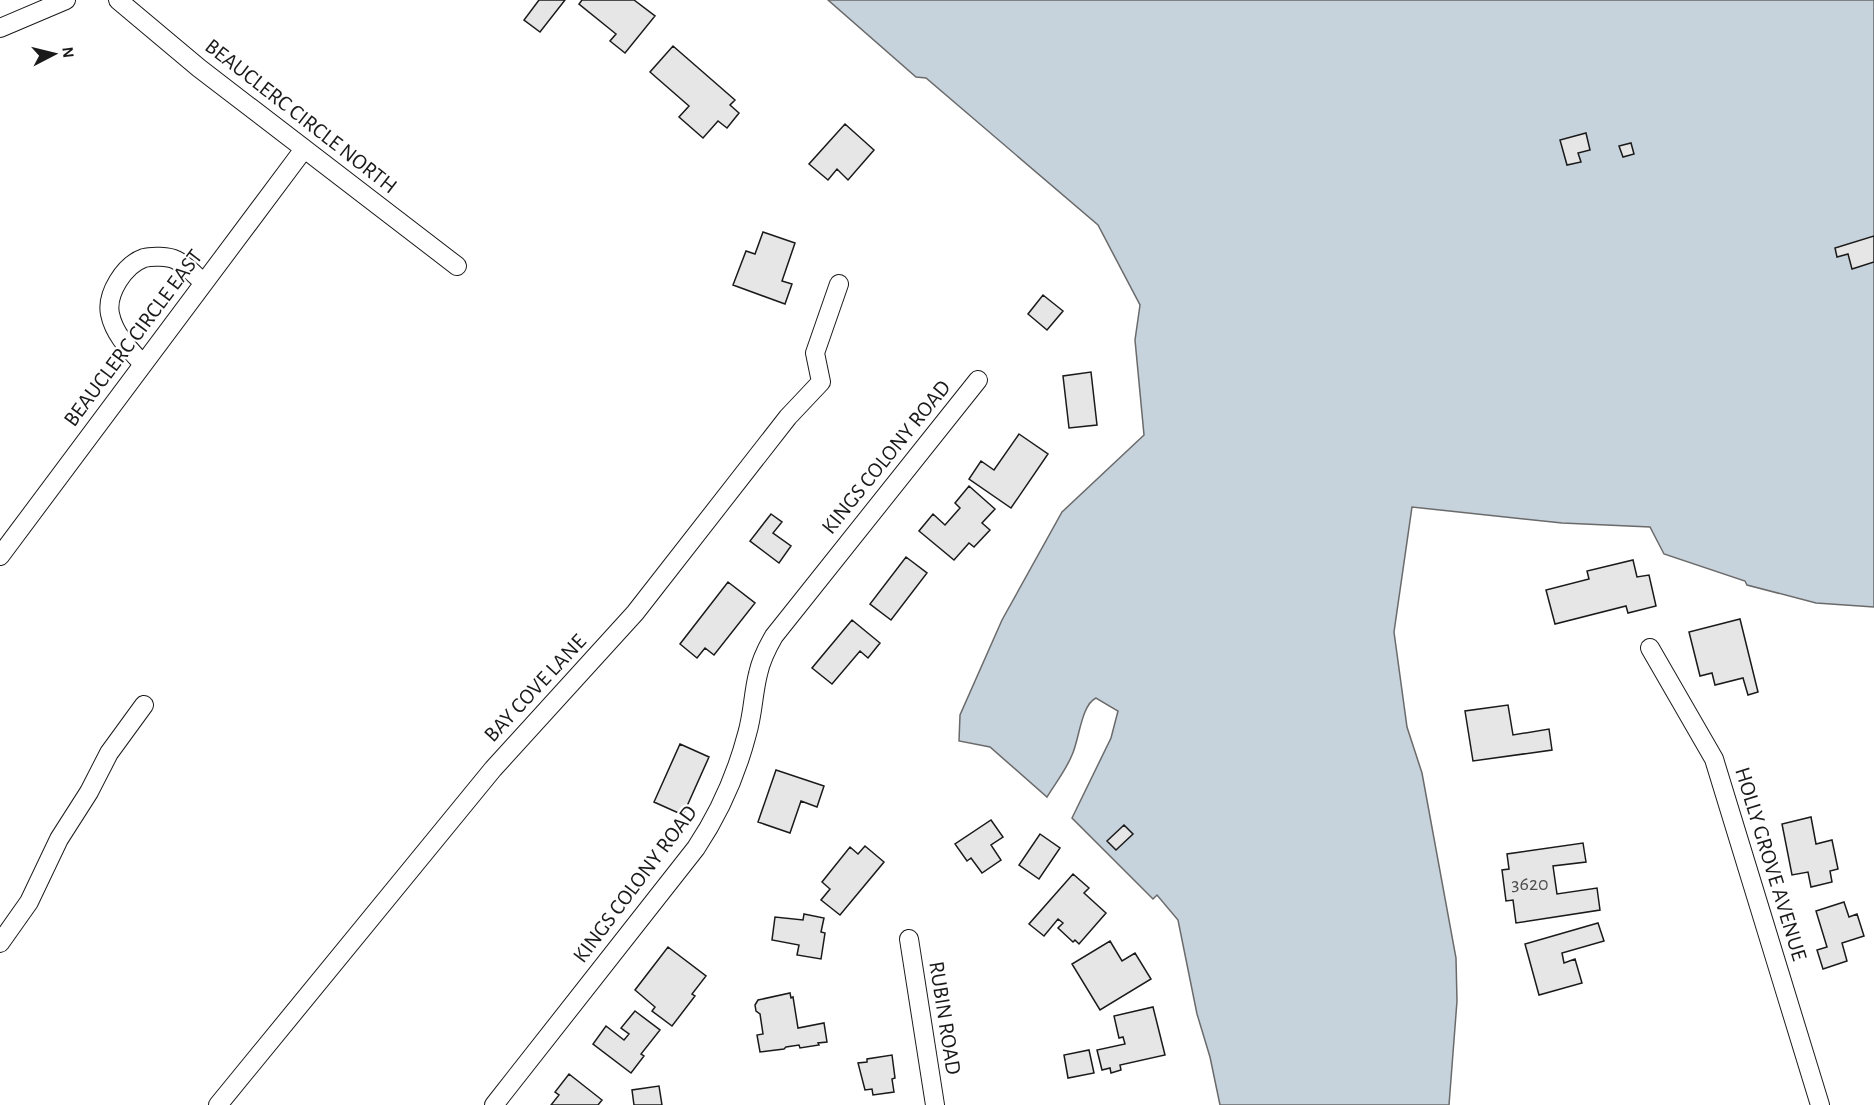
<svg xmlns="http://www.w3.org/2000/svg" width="1874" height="1105" viewBox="0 0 1874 1105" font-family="'Alegreya Sans',sans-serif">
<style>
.water{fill:#c6d2dc;stroke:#6a6a6a;stroke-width:1.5}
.building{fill:#e6e6e6;stroke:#1a1a1a;stroke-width:1.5}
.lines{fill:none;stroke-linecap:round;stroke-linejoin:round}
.minor-casing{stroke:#1a1a1a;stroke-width:20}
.minor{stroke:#fff;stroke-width:18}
.labels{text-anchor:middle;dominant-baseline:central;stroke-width:4.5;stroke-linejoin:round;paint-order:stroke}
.number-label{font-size:20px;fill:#4d4d4d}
.street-label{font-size:22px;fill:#1a1a1a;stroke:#fff}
</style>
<rect width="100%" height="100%" fill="#fff"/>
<!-- water -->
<path class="water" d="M828 0H1874V607L1816 603 1747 585 1745 581 1664 554 1650 527 1562 523 1412 507 1394 632 1407 727 1422 773 1456 958 1457 1001 1449 1105H1220L1210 1057 1197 1014 1178 920 1157 895 1153 899 1072 818 1111 738 1118 711 1096 698C1081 705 1079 741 1072 755 1066 770 1055 784 1047 797L990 747 959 741 960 715 1002 620 1062 512 1144 435 1135 340 1140 305 1098 225 926 78 916 77Z"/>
<!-- building -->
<path class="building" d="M539 0H565L540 32 524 20Z
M582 0H634L655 16 625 53 610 41 616 34 579 4Z
M673 46 735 100 730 105 739 113 727 128 718 121 703 138 679 117 689 106 650 72Z
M845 124 874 150 848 180 837 169 828 180 809 164Z
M1586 133 1590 150 1578 153 1581 162 1567 165 1560 140Z
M1631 143 1634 154 1623 157 1619 146Z
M763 232 795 243 782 281 792 284 785 304 733 285 746 251 755 254Z
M1874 236V262L1852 269 1848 254 1837 257 1835 248Z
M1043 295 1063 311 1047 330 1028 314Z
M1091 372 1097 425 1069 428 1063 376Z
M1019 434 1048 454 1011 508 969 479 981 461 994 470Z
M969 486 995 509 982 523 990 530 974 547 969 543 954 560 919 531 933 514 945 525 960 508 955 503Z
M771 514 782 522 773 533 791 546 779 563 750 541Z
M906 557 927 573 891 620 870 604Z
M1633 560 1637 577 1649 575 1656 606 1628 613 1626 606 1555 624 1546 590 1589 579 1587 571Z
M728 582 755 603 714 655 705 648 697 658 680 644Z
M1740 619 1758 692 1748 695 1743 678 1715 685 1712 673 1700 676 1689 632Z
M852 620 880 643 868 658 860 651 832 684 812 668Z
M1508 705 1513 735 1549 729 1552 750 1473 761 1465 711Z
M680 744 709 757 683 815 654 802Z
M776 770 824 786 817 807 801 801 790 833 758 822Z
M1811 817 1816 844 1832 840 1838 869 1830 871 1832 882 1811 887 1808 872 1792 875 1782 824Z
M991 820 1003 837 991 845 1001 860 982 873 971 858 967 861 955 844Z
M1124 825 1133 834 1116 850 1107 841Z
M1040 834 1060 848 1039 879 1019 865Z
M1583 843 1586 862 1553 866 1557 894 1597 888 1600 910 1516 923 1513 900 1506 901 1502 870 1509 869 1507 854Z
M865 846 884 862 840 915 821 900 830 889 822 882 850 847 858 854Z
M1073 874 1089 888 1084 893 1106 913 1079 944 1075 940 1073 942 1058 928 1063 923 1058 919 1044 936 1029 924Z
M1844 902 1849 917 1857 914 1864 936 1842 943 1847 961 1823 969 1817 950 1827 947 1816 911Z
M804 914 824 918 821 932 825 933 821 959 797 955 799 945 772 940 775 917 803 920Z
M1598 923 1604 941 1562 953 1564 963 1575 959 1582 983 1539 995 1525 944Z
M1110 941 1122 961 1135 953 1151 979 1100 1010 1072 964Z
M668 947 706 976 692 994 695 996 672 1026 652 1011 655 1007 635 990Z
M790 993 791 998 793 997 798 1028 824 1023 827 1042 818 1043 819 1045 800 1048 799 1045 786 1047 784 1049 760 1052 757 1035 763 1034 760 1014 756 1011 755 1005 758 1000Z
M1153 1007 1165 1055 1120 1065 1121 1070 1111 1073 1110 1068 1102 1070 1097 1050 1125 1044 1123 1037 1119 1038 1114 1016Z
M635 1011 660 1030 641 1054 644 1056 631 1073 593 1044 606 1026 624 1040 629 1034 621 1028Z
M1089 1050 1094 1073 1068 1078 1064 1055Z
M892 1055 895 1078 892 1079 894 1092 873 1095 872 1089 865 1090 858 1063 867 1062V1059Z
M569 1074 602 1100 598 1105H551L559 1095 555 1092Z
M659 1086 662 1105H634L632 1090Z"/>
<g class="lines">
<defs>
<path id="minor" d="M118 0 199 68 457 266
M0 28 66 0
M143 364C129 349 114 334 110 314 106 294 124 265 144 258 151 256 169 256 176 260 185 264 197 277 204 283
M0 556 304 149
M1650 648 1714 759 1820 1105
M909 939 935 1105
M0 943 29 902 59 839 89 792 109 753 144 705
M218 1105 493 769 635 613 788 417 821 382 815 353 839 284
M494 1105 696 848C720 812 736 776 747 734 753 714 753 694 758 674 761 660 767 648 774 636L978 380"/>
</defs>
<!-- minor casing -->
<use href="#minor" class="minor-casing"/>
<!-- minor -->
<use href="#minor" class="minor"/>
</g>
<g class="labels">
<!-- number labels -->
<g class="number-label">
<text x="1530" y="884">3620</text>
</g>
<!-- street labels -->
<g class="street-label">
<text transform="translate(301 116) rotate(38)">BEAUCLERC CIRCLE NORTH</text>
<text transform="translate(133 338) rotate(-53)">BEAUCLERC CIRCLE EAST</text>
<text transform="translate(886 457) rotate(-51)">KINGS COLONY ROAD</text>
<text transform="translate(535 688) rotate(-47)">BAY COVE LANE</text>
<text transform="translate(1771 864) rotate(73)">HOLLY GROVE AVENUE</text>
<text transform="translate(635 884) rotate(-53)">KINGS COLONY ROAD</text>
<text transform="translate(945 1018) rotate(81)">RUBIN ROAD</text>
</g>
</g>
<!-- north arrow -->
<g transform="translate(54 54) rotate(83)" stroke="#ffffff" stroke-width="4.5" paint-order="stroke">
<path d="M0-4.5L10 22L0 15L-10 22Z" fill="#1a1a1a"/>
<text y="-9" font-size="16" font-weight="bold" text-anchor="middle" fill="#1a1a1a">N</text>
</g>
</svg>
